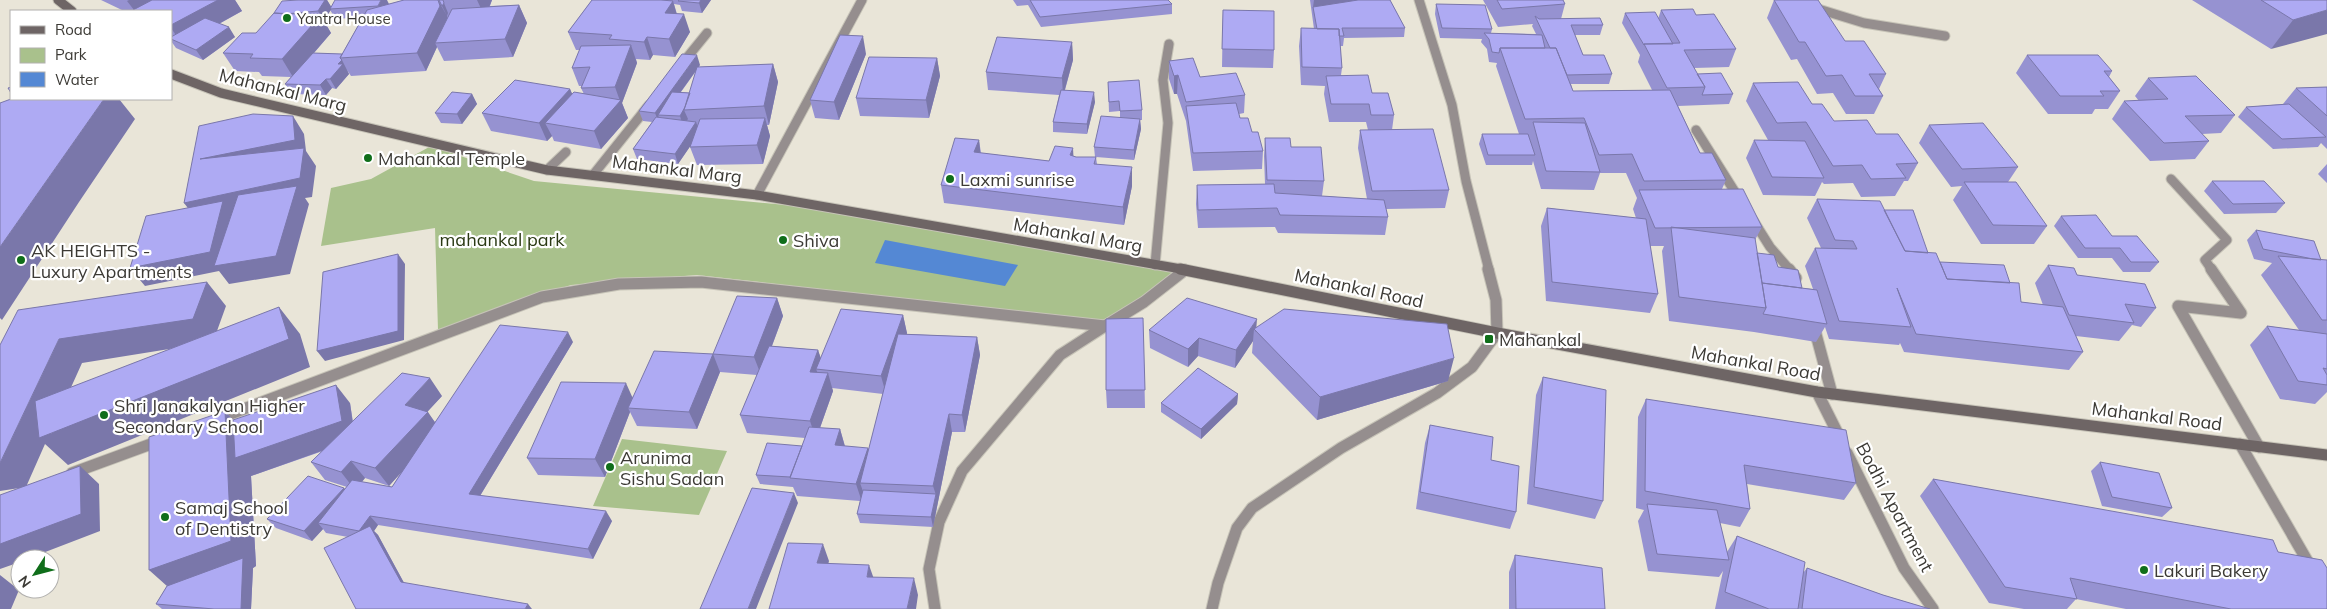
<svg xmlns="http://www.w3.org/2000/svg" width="2327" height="609" viewBox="0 0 2327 609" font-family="Mulish,sans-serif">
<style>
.green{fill:#a9c18c}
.water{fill:#5488d4}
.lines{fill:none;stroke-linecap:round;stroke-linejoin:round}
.lane-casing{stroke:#c6c3b7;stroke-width:11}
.street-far1-casing{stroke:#c6c3b7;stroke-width:11}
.street-casing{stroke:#c6c3b7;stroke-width:13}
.secondary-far1-casing{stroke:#c6c3b7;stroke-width:11}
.secondary-casing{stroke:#c6c3b7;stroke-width:13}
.lane{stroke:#958e8e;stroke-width:9}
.street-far1{stroke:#958e8e;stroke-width:9}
.street{stroke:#958e8e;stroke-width:11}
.secondary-far1{stroke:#6e6565;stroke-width:9}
.secondary{stroke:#6e6565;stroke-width:11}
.wall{fill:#9692d1;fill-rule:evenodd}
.shaded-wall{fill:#7a77aa}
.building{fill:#aeaaf3;stroke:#7a77aa}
.poi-dot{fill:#106e1a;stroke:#fff;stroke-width:2}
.labels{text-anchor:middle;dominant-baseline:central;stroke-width:4.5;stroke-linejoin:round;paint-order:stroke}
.far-poi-label{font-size:15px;fill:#3c3a35;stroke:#fff;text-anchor:start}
.street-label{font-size:18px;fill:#3c3a35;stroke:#fff}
.poi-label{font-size:18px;fill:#3c3a35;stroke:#fff;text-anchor:start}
.park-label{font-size:18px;fill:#2b3a14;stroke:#fff}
</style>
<rect width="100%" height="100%" fill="#e9e5d8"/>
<!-- green -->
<path class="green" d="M431 146 534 181 807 207 1173 272 1110 322 697 275 571 285 438 330 435 228 321 246 331 188 371 179Z
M622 439 727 451 699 515 593 506Z"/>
<!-- water -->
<path class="water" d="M885 240 1018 265 1005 286 875 263Z"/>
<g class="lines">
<defs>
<path id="lane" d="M1789 0 1864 23 1945 36"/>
<path id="street-far1" d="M1419 0 1452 105 1466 181 1489 270
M681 65 707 33
M1696 130 1740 200
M547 170 566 152
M593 175 649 105
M2171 179 2227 240 2205 260 2212 270
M757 195 862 0
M1753 220 1770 247 1790 270
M1155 265 1168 123 1163 80 1169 44"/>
<path id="street" d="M1789 269 1796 278
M2211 269 2241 313 2178 306 2259 447
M1814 327 1832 394
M1817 392 1841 440
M217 419 542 297 619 284 701 282 1105 326 1144 302 1185 270
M2240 444 2312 569
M1847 453 1904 568 1933 609
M72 473 162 440
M935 609 929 569 939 522 962 471 1060 355 1105 326
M1212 609 1218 583 1237 528 1252 508 1341 448 1437 393 1472 367 1497 333 1496 300 1488 269"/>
<path id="secondary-far1" d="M58 0 72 11
M171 74 221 93 547 170 757 195 1187 270"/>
<path id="secondary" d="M1180 269 1497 333 1817 392 2327 455"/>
</defs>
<!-- lane casing -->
<use href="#lane" class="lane-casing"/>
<!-- street-far1 casing -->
<use href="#street-far1" class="street-far1-casing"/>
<!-- street casing -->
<use href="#street" class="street-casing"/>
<!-- secondary-far1 casing -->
<use href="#secondary-far1" class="secondary-far1-casing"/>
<!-- secondary casing -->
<use href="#secondary" class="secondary-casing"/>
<!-- lane -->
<use href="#lane" class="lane"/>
<!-- street-far1 -->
<use href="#street-far1" class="street-far1"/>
<!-- street -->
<use href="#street" class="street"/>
<!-- secondary-far1 -->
<use href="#secondary-far1" class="secondary-far1"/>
<!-- secondary -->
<use href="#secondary" class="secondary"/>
</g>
<!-- wall -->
<path class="wall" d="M101 0H235L242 11 219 24 235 37 203 60 176 48 171 41V11H124Z
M298 0H327L331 7 389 4 404 0H492L490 6 519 5 527 23 513 57 444 61 437 47 426 71 351 76 347 70 349 74 336 89 332 88 326 95 291 94 285 84 291 77 262 76 259 72 235 71 223 53 256 33ZM330 10 336 19 363 17 342 54 314 53 331 33 324 21Z
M592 0H711L702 13 682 11 680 5 674 4 677 14 690 32 675 57 653 55 650 60 636 59 637 63 622 103 628 118 601 149 554 141 552 136 547 141 491 131 482 113 570 89 572 94H584L581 88 582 86H579L572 68 580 50H576L568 32Z
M1013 0H1168L1172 4V14L1041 27 1028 5 1017 6Z
M1310 0H1390L1405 28 1404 37 1344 38 1343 46H1340L1342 68 1341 75 1372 93 1394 115 1392 130 1449 190 1445 208 1386 209 1388 217 1385 235 1278 233 1275 227 1198 228 1196 204 1197 185 1265 184 1264 156 1265 138 1291 147 1324 181 1322 196 1367 199 1358 148 1360 130H1368L1366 122H1329L1324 94 1325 86 1301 85 1299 46 1301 28 1314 29Z
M1483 0H1563L1565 4 1561 19 1603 25 1600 35H1575L1583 55 1612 74 1609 84H1571L1573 91 1652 90 1638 62 1640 55 1622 23 1625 13 1658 19 1661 10 1696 15 1736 49 1729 67 1694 68 1697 74 1733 94 1729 104 1678 106 1700 153 1726 180 1722 189 1762 227 1755 240 1757 253 1778 267 1802 288 1813 289 1805 266 1815 248H1821L1807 218 1817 199 1884 210 1928 253 1940 262 2010 283 2021 302 2043 305 2035 283 2048 265 2077 275 2156 308 2141 327 2132 325 2119 341 2076 336 2083 352 2069 370 1904 352 1900 343 1899 345 1829 339 1825 327 1816 342 1754 332 1669 321 1662 251 1664 246H1650L1658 294 1650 313 1546 301 1541 226 1547 208 1636 218 1633 209 1637 198 1626 173H1600L1594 190 1541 189 1533 161 1532 165H1486L1479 144 1482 134H1519L1496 66 1497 63 1489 62 1487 49 1481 42 1482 39 1440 38 1435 14 1436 4 1492 29 1491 33 1536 34 1532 26 1533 24 1498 27Z
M1774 0 1845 41 1886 74 1879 89 1883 96 1874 114H1846L1833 93 1817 94 1797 59 1791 60 1767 18Z
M2192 0H2327L2271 49Z
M1223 10 1274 50 1273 68 1222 67Z
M1072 42 1073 60 1065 90 1095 102 1087 134 1053 132V122L1059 95 988 90 986 72Z
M866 54 839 120 815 118 810 100Z
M2027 55 2112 71 2109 77 2120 91 2108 109H2095L2092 114H2048L2016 73Z
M937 58 940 76 929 118 860 116 856 98Z
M1169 61 1200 77 1245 95 1244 113 1239 114 1240 118 1252 132 1263 151 1262 169 1193 171 1186 121 1177 94H1174L1169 79Z
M773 64 778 82 769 125H767L770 136 763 164 697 165 690 147 691 145 678 164 637 159 633 149 652 122 643 121 639 111 700 65 699 67ZM696 71 690 93 681 92Z
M2148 78 2235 115 2221 133 2202 134 2209 141 2195 159 2150 161 2112 119 2124 101H2139L2135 96Z
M1108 82 1142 110V120H1140L1141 129 1134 160 1096 157 1097 164 1132 186 1124 225 944 203 941 185 979 140 981 153 1049 161 1074 156 1076 157H1095L1094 147 1120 117V111L1109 112Z
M1753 83 1812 104 1834 121 1876 134 1918 163 1908 181H1904L1895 196 1861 197 1853 183 1824 184 1822 182 1815 196 1763 195 1746 158 1754 140H1768L1746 101Z
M2327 87V149L2321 143 2318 147 2273 149 2238 117 2246 107 2283 104 2296 88Z
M472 94 477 104 462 124 441 123 435 113Z
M1929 125 2018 167 2008 182 2047 226 2034 244H1981L1953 200 1962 186 1951 187 1919 143Z
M2327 164V183L2318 174Z
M2212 181 2285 203 2276 213 2224 214 2204 191Z
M2061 216 2112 236 2159 262 2150 272H2123L2112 258H2078L2054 226Z
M2256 230 2321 260H2327V392L2315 404 2280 399 2250 345 2267 326 2299 330 2261 275 2272 263 2254 259 2247 240Z
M777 298 783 316 772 346 818 350 821 359 903 315 907 334 977 337 980 355 965 432H952L933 527 860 523 857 514 860 501 797 496 793 487 760 484 756 475 802 446 805 438 747 433 740 415 757 375 720 372 697 429 637 426 630 412 605 477 538 475 527 458 632 397 713 354ZM832 388 883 394 869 450 845 446 840 429 820 428 833 391Z
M1143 318 1145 408H1107L1106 390Z
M1257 328 1448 381 1317 420 1252 353 1253 341 1235 368 1198 356 1188 367 1150 348 1149 330Z
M573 342 480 496 612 521 593 559 378 525 374 531 378 535 404 583 356 609 348 537 326 533 323 529 312 541 276 528 267 519 344 488 345 489 347 487 325 480 311 462 323 451 251 476 256 566 253 568 251 609H162L156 604 167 586 225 411 233 420 350 403 353 422 442 396 427 412 435 422ZM401 472 392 487 362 482 365 478 389 486Z
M1543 377 1603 501 1595 519 1527 504 1536 395Z
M1238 394 1237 404 1201 439 1161 412V403Z
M1646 399 1856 483 1844 500 1747 484 1750 509 1740 527 1720 523 1727 552 1737 536 1803 573 1807 568 1883 595 1930 609H1715L1723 571 1719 577 1648 571 1638 521 1644 510 1636 508 1638 417Z
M1430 425 1491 460 1516 512 1510 529 1416 509 1425 443Z
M2100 462 2172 508 2162 517 2102 506 2091 471Z
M1933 479 2278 552 2327 609H2126L2076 599 2067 609H2024L1989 603 1920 496Z
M1515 555 1605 609H1509V572Z"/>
<!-- shaded-wall -->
<path class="shaded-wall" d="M129 0H176L134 10 127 1Z
M218 0H235L242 11 182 44 171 28V25Z
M325 0H327L332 8 324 21 331 33 293 77 282 59 320 15 318 11Z
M381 0H387L389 4 384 15 378 6Z
M438 0 447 16 448 24 435 43 437 47 426 71 417 53Z
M477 0H492L485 17Z
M701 0H711L702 13 699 3Z
M1314 0H1375L1313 7Z
M673 1 678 19 665 13Z
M444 3 448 13 447 16 442 6Z
M519 5 527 23 513 57 505 39Z
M2327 10V34L2271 49 2293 20Z
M684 14 690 32 675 57 669 39Z
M229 27 235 37 203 60 196 50Z
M863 36 866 54 839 120 834 102Z
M647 37 653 55 650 60 644 42Z
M1072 42 1073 60 1063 96 1062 78Z
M631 45 637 63 622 103 628 118 601 149 594 131 620 101 615 87Z
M697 55 700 65 664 115H658L660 121 659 123 655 113Z
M937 58 940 76 929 118 926 100Z
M342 60 349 74 336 89 330 79 338 64Z
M773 64 778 82 769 125 764 106Z
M1178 75 1177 94H1174V76Z
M326 79 332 88 326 95 320 85Z
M570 89 578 107 545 123 552 136 547 141 539 123Z
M1094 92 1095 102 1087 134V124Z
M693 93 684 110 688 119 683 126 680 116Z
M472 94 477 104 462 124 457 114Z
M104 99H119L135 119 79 202 2 320 0 318V247Z
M293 116 304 134 306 151 316 166 312 197 305 198 309 204 290 274 229 284 219 271 145 286 130 268 198 221 184 203 200 159Z
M765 118 770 136 763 164 757 145Z
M1140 119 1141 129 1134 160V150Z
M696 122 700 132 678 164 675 154Z
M979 140 981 159 974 152Z
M1073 148 1074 167 1070 155Z
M1132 167V186L1124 225 1123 207Z
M398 254 405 264 404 340 325 361 317 351Z
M207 282 226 306 213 342 82 363 50 434 279 307 300 334 310 367 68 465 45 444 26 487 0 491V463L59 339Z
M777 298 783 316 761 375 754 357Z
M903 315 907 333 886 394 881 376Z
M1257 319 1256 332 1254 329 1253 341 1235 368 1236 350Z
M568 332 573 342 475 504 469 494Z
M977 337 980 355 965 432 962 415Z
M1199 338 1198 356 1188 367V349Z
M818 350 824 368 816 369 820 379 810 372Z
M713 354 720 372 697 429 689 412Z
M1454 358 1448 381 1317 420 1320 397Z
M828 373 833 391 816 439 810 421Z
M430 378 442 396 417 423 405 405Z
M626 383 634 401 628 408 630 412 605 477 595 459Z
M336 385 350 403 355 439 251 476 256 566 253 568 251 609H241L177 595 149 570 225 411 249 438Z
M1238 394 1237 404 1201 439V429Z
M428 412 440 430 389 486 375 468Z
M949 414 952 432 933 527 931 517 936 495 933 486Z
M840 429 845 447 835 445Z
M868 448 873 466 860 483 864 494 862 502 856 484Z
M351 461 365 478 355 490 341 472Z
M80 466 99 484 100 531 27 559H20V562L0 569V544Z
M344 488 352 497 318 523 323 529 312 541 304 531Z
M794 493 798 503 756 609H748Z
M606 511 612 521 593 559 588 549Z
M370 516 378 525 374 531 378 535 409 592 359 531Z
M823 544 829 561 824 580 817 563Z
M869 565 875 582 867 577Z
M0 575 19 590 11 609H0Z
M914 578 918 595 916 609H907Z
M528 604 532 609H525Z"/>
<!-- building -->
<path class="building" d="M152 0H218L171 25V11H136L133 10Z
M298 0H325L318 11 285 14 274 13 282 1Z
M335 0H381L378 6 330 9Z
M404 0H438L440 6 417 53 340 58 367 10Z
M439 0H443L444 3 442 6Z
M592 0H661L673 1 665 13 684 14 669 39 647 37 644 42 609 39 612 35 568 32Z
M679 0H701L699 3 678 1Z
M1030 0H1168L1172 4 1040 17Z
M1358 0H1390L1405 28H1342L1344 36H1339V29H1317L1313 7Z
M1497 0H1563L1565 4 1502 9Z
M1774 0H1818L1845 41H1864L1886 74H1869L1883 96H1855L1842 75 1826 76 1805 42H1799Z
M2261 0H2327V10L2293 20Z
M1436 4 1485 5 1492 29 1442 28Z
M519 5 505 39 435 43 452 9Z
M1693 9 1696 15 1714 14 1736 49 1684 50 1705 87 1667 88 1644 44 1680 43 1661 10Z
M1223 10 1274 11V50L1222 49Z
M1655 12 1673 44H1644V45L1625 13Z
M274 13 321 15 282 59 250 58 253 54 223 53 242 33H256Z
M1535 16 1539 19 1600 18 1603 25H1571L1583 55H1604L1612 74 1567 75 1556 48H1550Z
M205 18 229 27 196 50 171 39V37Z
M1301 28 1339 29 1342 68 1302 67Z
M1484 33 1542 35 1545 48H1500L1499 53 1492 52 1489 39Z
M840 35 863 36 834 102 810 100Z
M997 37 1072 42 1062 78 986 72Z
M631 45 615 87 581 88 590 67 572 68 581 46Z
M1500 48H1556L1573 91 1670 90 1700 153H1712L1726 180 1644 181 1632 154 1599 155 1584 118 1525 119Z
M313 53 342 54 340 58 342 60 338 64H343L330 79H326L320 85 285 84Z
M682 54 697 55 655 113 639 111Z
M2027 55H2098L2112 71H2104L2120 91H2100L2104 96H2060Z
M869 57 937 58 926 100 856 98Z
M1193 58 1200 77 1236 73 1245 95 1186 102 1178 75 1174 76 1169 61Z
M773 64 764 106 684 110 697 67Z
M1721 73 1733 94 1702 95 1705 87 1697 74Z
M1368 75 1372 93H1388L1394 115H1371L1369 104H1331L1326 76Z
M2196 76 2235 115 2185 116 2209 141 2164 143 2124 101 2168 99 2148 78Z
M515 80 570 89 539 123 482 113Z
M1139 80 1142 110 1120 111 1119 101 1109 102 1108 82Z
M1798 82 1812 104H1822L1834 121 1867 120 1876 134H1898L1918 163 1896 164 1906 178 1871 179 1862 165 1833 166 1806 122 1777 123 1753 83Z
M11 87V93L8 88Z
M2327 87V116L2296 88Z
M1061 90 1094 92 1087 124 1053 122Z
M452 92 472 94 457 114 435 113Z
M574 92 621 100 594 131 545 123Z
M672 92 690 93 685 107 680 116 658 115Z
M11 99H104L0 247V103Z
M1236 103 1240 118H1248L1252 132H1258L1263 151 1193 153 1186 106Z
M2289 104 2326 137 2282 139 2246 107Z
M253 114 293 116 295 140 200 159 304 148 300 178 184 203 199 126Z
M1101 116 1140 119 1134 150 1094 147Z
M656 117 696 122 675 154 633 149Z
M765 118 757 145 690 147 700 119Z
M1533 122 1585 123 1600 172 1546 171Z
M1983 123 2018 167 1962 169 1929 125Z
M1433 129 1449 190 1372 191 1360 130Z
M1482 134H1528L1535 155H1488Z
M955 138 979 140 974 152 1049 161 1055 146 1073 148 1070 155 1076 157H1096L1094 164 1132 167 1123 207 941 185Z
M1265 138H1290L1291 147H1321L1324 181 1267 180Z
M1754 140 1805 141 1824 178 1772 177Z
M2212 181H2264L2285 203 2233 204Z
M1964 182H2016L2047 226 1993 225Z
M1274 184 1275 193 1384 200 1388 217 1280 215 1277 208 1198 210 1197 185Z
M297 186 276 256 214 266 238 195Z
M1743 189 1762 227 1655 228 1639 190Z
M1817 199 1880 201 1905 251 1936 253 1947 279 2019 283 2021 302 2063 307 2083 352 1916 334 1897 288 1911 327 1839 321 1815 248 1857 249 1853 241 1835 240Z
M223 201 210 252 130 268 146 216Z
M1547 208 1646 219 1658 294 1552 282Z
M1884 210H1913L1928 253 1905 251Z
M2096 215 2112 236H2137L2159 262H2131L2120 248H2085L2061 216Z
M1671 227 1755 238 1766 308 1679 297Z
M2256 230 2314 241 2321 260 2313 259 2263 249Z
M1757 253 1774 255 1778 267 1798 270 1802 288 1762 283Z
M398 254V331L317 351 323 272Z
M2278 256 2327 260V320H2322Z
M1940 262 2004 265 2010 283 1947 279Z
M2048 265 2074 268 2077 275 2145 284 2156 308 2125 304 2134 323 2069 315Z
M207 282 193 319 59 339 0 463V345L18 310Z
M1762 283 1817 290 1827 324 1763 314 1766 308Z
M737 296 777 298 754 357 713 354 689 412 628 408 654 351 713 354Z
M1187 298 1257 319 1236 350 1199 338 1188 349 1149 330Z
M279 307 289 339 39 438 35 401Z
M841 309 903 315 881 376 816 369Z
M1284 309 1447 324 1454 358 1320 397 1254 329Z
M1143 318 1145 390H1106V319Z
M500 325 568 332 469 494 606 511 588 549 370 516 359 531 318 523 352 480 392 487Z
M2267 326 2327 334V369L2323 368 2327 375V385L2298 381Z
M898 334 977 337 962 415 949 414 933 486 860 483Z
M769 346 818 350 810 372 828 373 810 421 740 415Z
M1198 368 1238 394 1201 429 1161 403Z
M402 373 430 378 405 405 428 412 375 468 351 461 341 472 311 462Z
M1543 377 1606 390 1603 501 1534 487Z
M561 382 626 383 595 459 527 458Z
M336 385 342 421 235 458 233 420Z
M1646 399 1846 430 1856 483 1744 465 1750 509 1645 491Z
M225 411 231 541 149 570V437Z
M1430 425 1493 437 1491 460 1519 466 1516 512 1420 492Z
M809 427 840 429 835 445 868 448 856 484 790 478Z
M767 443 802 446 790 477 756 475Z
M2100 462 2159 473 2172 508 2112 497Z
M80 466 81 514 0 544V495Z
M308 476 344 488 304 531 267 519Z
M1933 479 2273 540 2278 552 2322 560 2327 568V609H2231L2070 578 2077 599 2005 587Z
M752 488 794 493 748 609H700Z
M863 490 936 494 931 517 857 514Z
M1647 504 1717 510 1729 560 1657 554Z
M370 526 401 582 528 604 525 609H356L324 548Z
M1737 536 1805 562 1798 609H1769L1725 592Z
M788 543 823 544 817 563 869 565 867 577 914 578 907 609H769Z
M1515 555 1602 568 1605 609H1516Z
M243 558 241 609H214L156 604 167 586Z
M1807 568 1883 595 1930 609H1802Z"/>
<!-- markers -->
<g class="poi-dot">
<circle cx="287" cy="18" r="5"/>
<circle cx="368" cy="158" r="5"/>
<circle cx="950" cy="179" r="5"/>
<circle cx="783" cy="240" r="5"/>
<circle cx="21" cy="260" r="5"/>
<rect x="1484" y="334" width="10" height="10" rx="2.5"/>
<circle cx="104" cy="415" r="5"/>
<circle cx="610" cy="467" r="5"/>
<circle cx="165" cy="517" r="5"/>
<circle cx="2144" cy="570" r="5"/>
</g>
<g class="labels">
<!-- far-poi labels -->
<g class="far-poi-label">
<text x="297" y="18">Yantra House</text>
</g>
<!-- street labels -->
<g class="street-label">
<text transform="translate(283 90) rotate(14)">Mahankal Marg</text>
<text transform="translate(677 169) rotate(7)">Mahankal Marg</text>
<text transform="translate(1078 235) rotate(10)">Mahankal Marg</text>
<text transform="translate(1359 288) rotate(12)">Mahankal Road</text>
<text transform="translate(1756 363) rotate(10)">Mahankal Road</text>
<text transform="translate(2157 416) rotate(7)">Mahankal Road</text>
<text transform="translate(1895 507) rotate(62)">Bodhi Apartment</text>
</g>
<!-- poi labels -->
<g class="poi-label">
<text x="378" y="158">Mahankal Temple</text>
<text x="960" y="179">Laxmi sunrise</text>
<text x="793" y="240">Shiva</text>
<text x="31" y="250">AK HEIGHTS -<tspan x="31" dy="21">Luxury Apartments</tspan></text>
<text x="1499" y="339">Mahankal</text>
<text x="114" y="405">Shri Janakalyan Higher<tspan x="114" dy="21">Secondary School</tspan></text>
<text x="620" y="457">Arunima<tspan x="620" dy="21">Sishu Sadan</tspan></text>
<text x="175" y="507">Samaj School<tspan x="175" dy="21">of Dentistry</tspan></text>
<text x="2154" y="570">Lakuri Bakery</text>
</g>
<!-- park labels -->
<g class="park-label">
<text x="502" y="239">mahankal park</text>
</g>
</g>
<!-- legend -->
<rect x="10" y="10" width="162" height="90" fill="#ffffff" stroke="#b1b0ae"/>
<rect x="20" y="26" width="25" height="8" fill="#6e6565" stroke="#b1b0ae"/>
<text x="55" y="35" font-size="15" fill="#3c3a35">Road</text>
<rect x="20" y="48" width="25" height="15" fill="#a9c18c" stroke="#b1b0ae"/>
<text x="55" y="60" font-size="15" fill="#3c3a35">Park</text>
<rect x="20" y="72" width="25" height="15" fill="#5488d4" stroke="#b1b0ae"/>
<text x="55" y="85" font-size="15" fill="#3c3a35">Water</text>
<!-- north arrow -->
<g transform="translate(35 574) rotate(234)"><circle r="24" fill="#ffffff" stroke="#b1b0ae"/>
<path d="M0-4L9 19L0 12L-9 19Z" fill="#106e1a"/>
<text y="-8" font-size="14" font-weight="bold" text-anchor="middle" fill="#3c3a35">N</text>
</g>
</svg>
